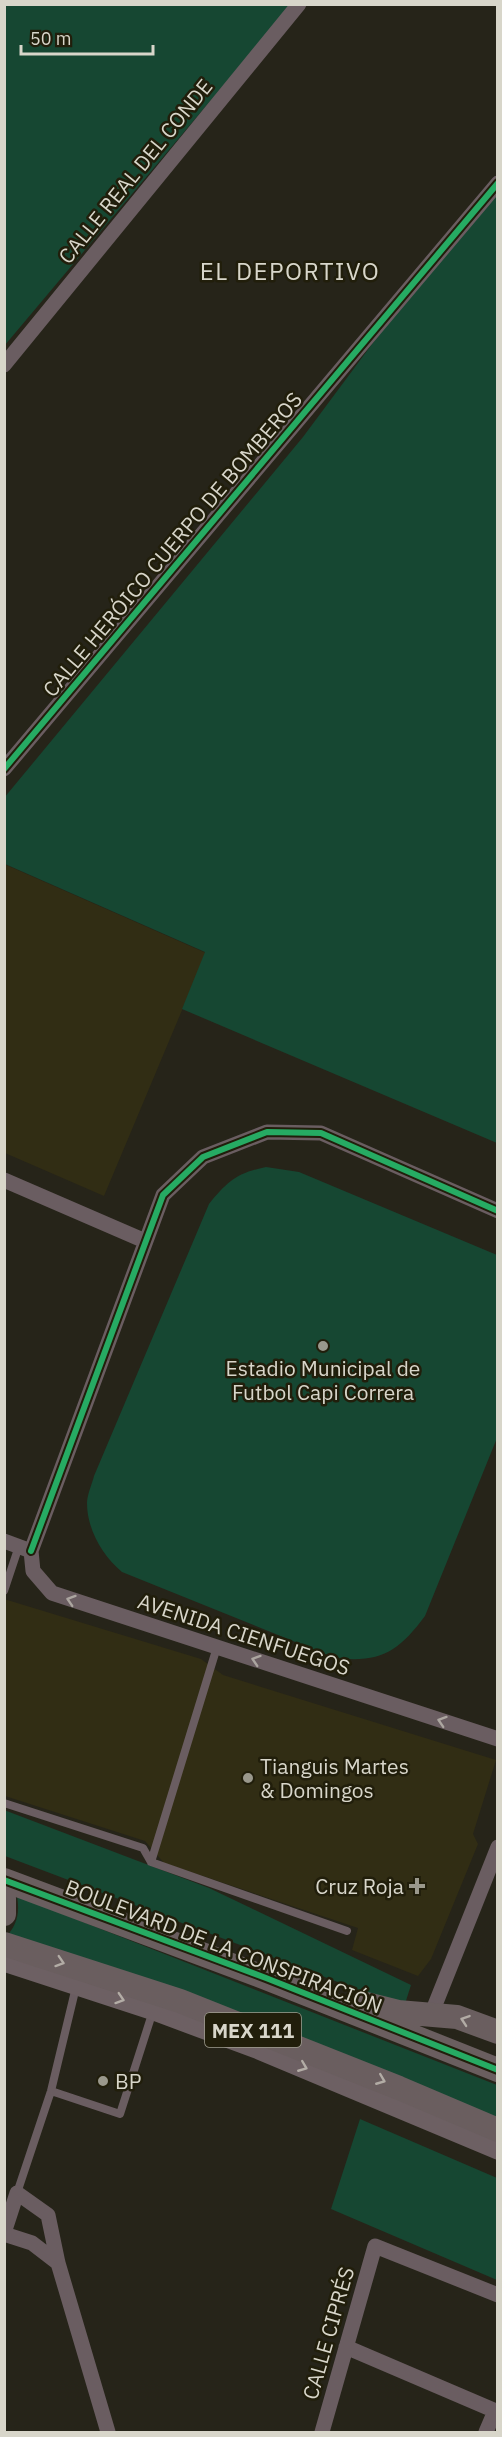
<svg xmlns="http://www.w3.org/2000/svg" width="502" height="2437" viewBox="0 0 502 2437" font-family="'IBM Plex Sans',sans-serif">
<style>
.built{fill:#312d14}
.green{fill:#164732}
.lines{fill:none;stroke-linecap:round;stroke-linejoin:round}
.lane{stroke:#6a5d61;stroke-width:8}
.street{stroke:#6a5d61;stroke-width:15}
.secondary{stroke:#6d6063;stroke-width:21}
.primary{stroke:#6a5e5f;stroke-width:24}
.cycleway-casing{stroke:#211e0b;stroke-width:10}
.cycleway{stroke:#26ab63;stroke-width:6}
.oneway{stroke:#aca6a0}
.oneway2{stroke:#b2aca5}
.oneway3{stroke:#b3ada6}
.poi-dot{fill:#9a988c;stroke:#211e0b;stroke-width:2}
.labels{text-anchor:middle;dominant-baseline:central;stroke-width:5;stroke-linejoin:round;paint-order:stroke}
.shield{fill:#211e0b;stroke:#a19f91;stroke-width:1.5}
.shield-label{font-size:20px;font-weight:bold;fill:#d8d6ca}
.street-label{font-size:21px;fill:#d8d6ca;stroke:#211e0b}
.poi-label{font-size:21px;fill:#d8d6ca;stroke:#211e0b;text-anchor:start}
.quarter-label{font-size:24px;letter-spacing:1.5px;fill:#d8d6ca;stroke:#211e0b}
</style>
<rect width="100%" height="100%" fill="#262419"/>
<!-- built -->
<path class="built" d="M4 864 206 953 104 1196 5 1153Z
M4 1599 201 1659 223 1675 496 1760 473 1834 478 1844 431 1959 418 1976 352 1950 358 1928 164 1863 145 1841 5 1796Z"/>
<!-- green -->
<path class="green" d="M5 5H291L5 345Z
M497 192V1143L182 1009 205 952 5 864 4 798 303 437 387 324Z
M266 1167 299 1172 497 1255V1438L425 1616C398 1652 381 1663 335 1658L122 1572C103 1556 87 1530 87 1503 87 1495 92 1484 94 1476L209 1204C228 1181 237 1173 266 1167Z
M4 1810 209 1888 411 1985 404 2007 5 1856Z
M17 1896 497 2085V2120L5 1938C17 1925 20 1914 17 1896Z
M360 2119 497 2178V2280L331 2209Z"/>
<g class="lines">
<!-- lane -->
<path class="lane" d="M4 1591 19 1546
M4 1803 143 1848 151 1862 347 1931
M151 1862 217 1647
M51 2091 120 2114 153 2011
M17 2193 51 2091 76 1987"/>
<!-- street -->
<path class="street" d="M4 365 299 4
M4 769 498 183
M4 1180 145 1241
M4 1541 31 1551 33 1571 52 1593 498 1739
M31 1551 163 1195 203 1157 267 1132 321 1133 498 1211
M431 2015 498 1847
M4 2233 17 2193 48 2215 58 2263 108 2432
M4 2234 32 2243 58 2263
M346 2347 498 2412
M322 2432 375 2246 498 2295
M486 2432 495 2411"/>
<!-- secondary -->
<path class="secondary" d="M4 1961 154 2010 259 2049 498 2149"/>
<!-- primary -->
<path class="primary" d="M4 1880 266 1978 498 2070
M4 1899V1914
M4 1944 180 2001 399 2088 498 2130
M366 2004 398 2012 457 2017 498 2032"/>
<defs>
<path id="cycleway" d="M4 769 498 183
M31 1551 163 1195 203 1157 267 1132 321 1133 498 1211
M4 1880 266 1978 498 2070"/>
</defs>
<!-- cycleway casing -->
<use href="#cycleway" class="cycleway-casing"/>
<!-- cycleway -->
<use href="#cycleway" class="cycleway"/>
</g>
<!-- one-way arrows -->
<defs><path id="oneway-chevron" d="M-2-3.5L2.5 0L-2 3.5" fill="none" stroke-width="1.6" stroke-linecap="round" stroke-linejoin="round" transform="scale(1.5)"/></defs>
<g class="oneway">
<use href="#oneway-chevron" transform="translate(71 1600) rotate(-162)"/>
<use href="#oneway-chevron" transform="translate(256 1660) rotate(-162)"/>
<use href="#oneway-chevron" transform="translate(442 1721) rotate(-162)"/>
</g>
<g class="oneway2">
<use href="#oneway-chevron" transform="translate(60 1962) rotate(18)"/>
<use href="#oneway-chevron" transform="translate(465 2020) rotate(-161)"/>
<use href="#oneway-chevron" transform="translate(381 2080) rotate(22)"/>
</g>
<g class="oneway3">
<use href="#oneway-chevron" transform="translate(120 1999) rotate(18)"/>
<use href="#oneway-chevron" transform="translate(303 2067) rotate(22)"/>
</g>
<!-- markers -->
<g class="poi-dot">
<circle cx="323" cy="1346" r="6"/>
<circle cx="248" cy="1778" r="6"/>
<path d="M414 1877h6v6h6v6h-6v6h-6v-6h-6v-6h6z"/>
<circle cx="103" cy="2081" r="6"/>
</g>
<g class="labels">
<!-- shield labels -->
<rect class="shield" x="205" y="2013" width="96" height="34" rx="4.5"/>
<g class="shield-label">
<text x="253" y="2030">MEX 111</text>
</g>
<!-- street labels -->
<g class="street-label">
<text transform="translate(135 171) rotate(-51)">CALLE REAL DEL CONDE</text>
<text transform="translate(172 544) rotate(-50)">CALLE HERÓICO CUERPO DE BOMBEROS</text>
<text transform="translate(244 1634) rotate(18)">AVENIDA CIENFUEGOS</text>
<text transform="translate(224 1946) rotate(21)">BOULEVARD DE LA CONSPIRACIÓN</text>
<text transform="translate(328 2333) rotate(-74)">CALLE CIPRÉS</text>
</g>
<!-- poi labels -->
<g class="poi-label">
<text x="323" y="1368" text-anchor="middle">Estadio Municipal de<tspan x="323" dy="24">Futbol Capi Correra</tspan></text>
<text x="260" y="1766">Tianguis Martes<tspan x="260" dy="24">&amp; Domingos</tspan></text>
<text x="404" y="1886" text-anchor="end">Cruz Roja</text>
<text x="115" y="2081">BP</text>
</g>
<!-- quarter labels -->
<g class="quarter-label">
<text x="290" y="271">EL DEPORTIVO</text>
</g>
</g>
<!-- border -->
<rect width="502" height="2437" fill="none" stroke="#d8d6ca" stroke-width="12"/>
<!-- scale -->
<path d="M21 45v9h132v-9" fill="none" stroke="#d8d6ca" stroke-width="3"/>
<text x="30" y="45" font-size="18" fill="#d8d6ca" stroke="#211e0b" stroke-width="4.5" paint-order="stroke">50 m</text>
</svg>
